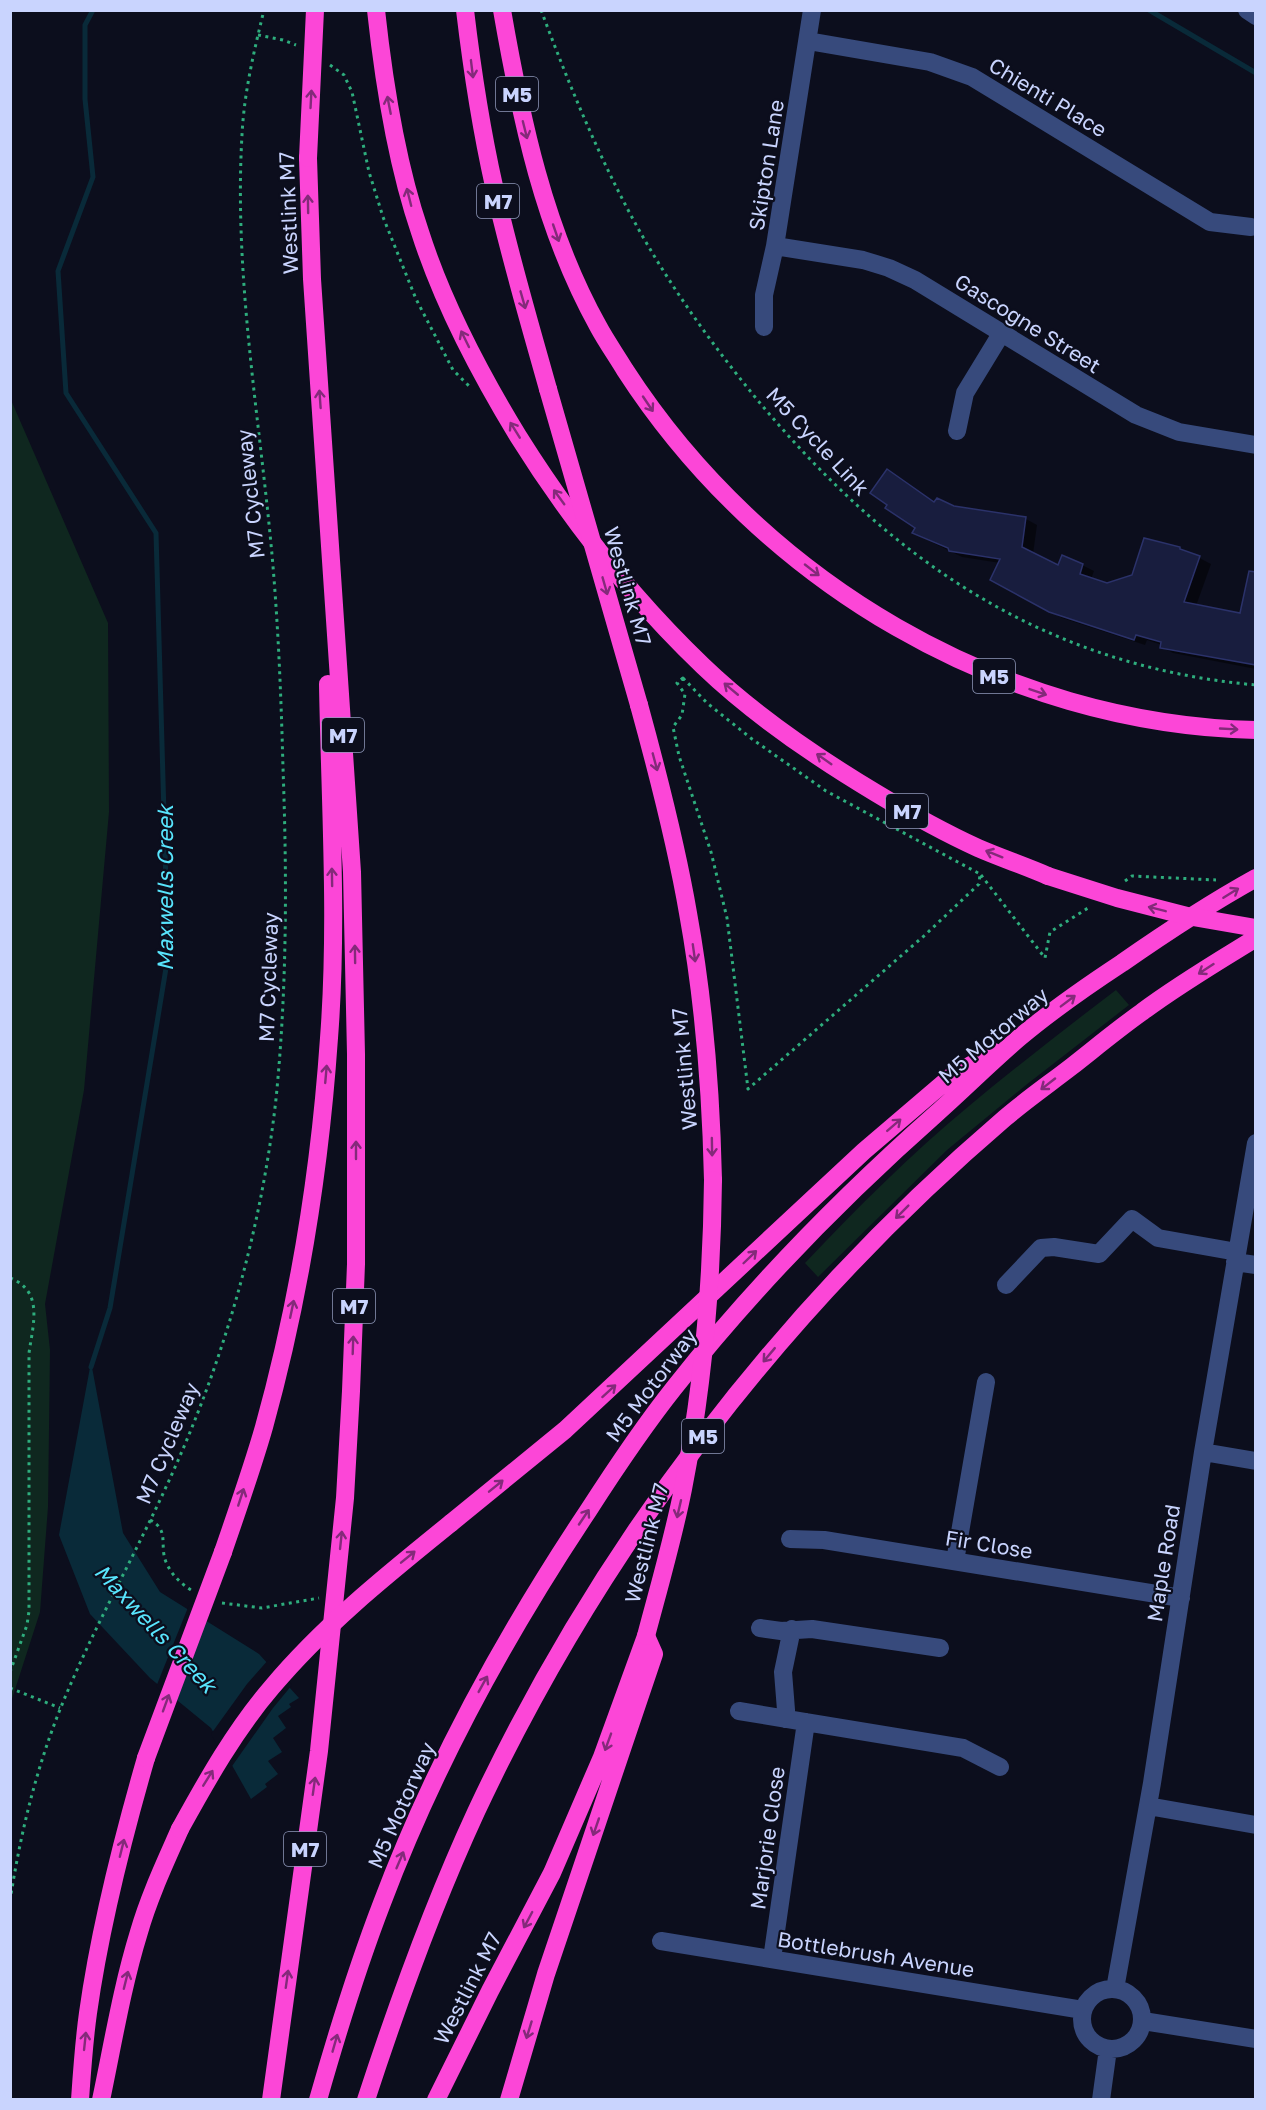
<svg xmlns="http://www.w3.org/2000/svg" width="1266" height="2110" viewBox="0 0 1266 2110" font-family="'Golos Text',sans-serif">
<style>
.green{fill:#0f271f}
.water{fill:#092a39}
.pier{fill:#0c0e1d}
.shadow{fill:#0007}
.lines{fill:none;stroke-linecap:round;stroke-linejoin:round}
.stream{stroke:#092a39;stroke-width:5}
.building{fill:#181d3e;stroke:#2b326a;stroke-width:1.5}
.path{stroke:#2ead7d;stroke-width:3;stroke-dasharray:3 4.5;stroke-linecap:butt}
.minor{stroke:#374a7c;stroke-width:18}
.highway{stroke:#fc46d7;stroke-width:18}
.highway-bridge{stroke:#fc46d7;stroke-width:18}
.oneway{stroke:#842a7a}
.labels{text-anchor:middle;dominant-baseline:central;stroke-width:4.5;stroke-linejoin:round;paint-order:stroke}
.shield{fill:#0c0e1d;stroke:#9099ba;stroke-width:1.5}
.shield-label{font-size:20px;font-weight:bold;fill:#c9d4fe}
.street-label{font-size:21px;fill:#c9d4fe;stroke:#0c0e1d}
.water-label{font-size:22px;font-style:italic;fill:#58e5fd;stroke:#0c0e1d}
</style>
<rect width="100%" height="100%" fill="#0c0e1d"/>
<!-- green -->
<path class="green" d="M11 400 108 623 109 812 84 1090 45 1304 50 1350 48 1507 40 1612 11 1702Z
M1116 990 1129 1005 1026 1085 947 1150 818 1277 805 1263C857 1208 911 1154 969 1106 1017 1066 1066 1028 1116 990Z"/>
<!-- water -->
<path class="water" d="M91 1362 123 1533 160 1592 259 1654 299 1698 289 1704 291 1707 278 1716 286 1728 273 1738 282 1752 268 1761 278 1774 265 1784 267 1787 251 1799 211 1728 150 1678 90 1614 59 1535Z"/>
<!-- pier -->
<path class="pier" d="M189 1605 207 1617 176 1703 156 1687Z
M269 1659 292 1685 273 1708 230 1769 211 1734 247 1684Z"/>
<!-- shadow -->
<path class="shadow" d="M889 505 953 507 1026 519 1037 525 1033 554 1058 567 1082 565 1094 571 1091 579 1107 585 1134 576 1180 548 1211 564 1196 606 1242 615 1256 596V669L1173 653 1162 647V645L1147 640 1145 645 1062 618 992 579 1000 563 962 557 925 539 914 533 917 528Z"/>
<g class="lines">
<!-- stream -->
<path class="stream" d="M1149 10 1256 73
M91 1367 110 1308 168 956 156 533 66 393 58 271 93 177 85 99V25L93 10"/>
</g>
<!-- building -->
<path class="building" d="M887 469 934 502 937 498 954 506 1026 517 1022 547 1058 565 1062 555 1083 564 1080 574 1107 583 1132 575 1144 538 1180 547V549L1200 556 1184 602 1240 613 1249 571 1256 572V665L1160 648 1161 642 1136 635 1134 640 1049 612 990 580 1000 559 949 551 948 548 912 533 915 528 885 508 887 505 870 493Z"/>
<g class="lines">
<!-- path -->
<path class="path" d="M541 10C568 82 597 153 634 221 668 283 710 342 755 397 888 558 1042 666 1256 685
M258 35 283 40 296 45
M330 65 344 75 352 92 369 172 383 217 416 299 453 370 469 386
M683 678 707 703 752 739 826 791 980 874 979 884 925 935 748 1089 727 918 711 852 679 756 673 727 682 715 685 694 677 683Z
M981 875 1045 958 1050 932 1088 908
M1125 881 1132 876 1216 880
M10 1278C44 1291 33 1324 29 1353V1611L27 1625 10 1672
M150 1520C170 1530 159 1545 166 1562 171 1574 180 1583 191 1590
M222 1603 262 1608 319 1598
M10 1688 60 1708
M10 1901C20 1836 35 1773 59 1712 93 1627 139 1549 176 1465 227 1350 262 1224 276 1099 287 989 287 878 283 768 281 693 278 618 271 544 258 408 234 272 242 135 244 93 254 51 264 10"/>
<!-- minor -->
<path class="minor" d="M1247 10 1256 16
M808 41 930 62 972 77 1210 222 1251 227
M775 246 863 260 889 268 915 280 1136 415 1179 432 1256 445
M764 327V295L775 246 812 10
M957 431 965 393 1001 334
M1235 1262 1256 1265
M1006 1285 1041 1248 1054 1247 1099 1254 1132 1219 1158 1238 1237 1252
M1203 1452 1256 1461
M790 1539 824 1540 1181 1598
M955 1561 986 1382
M760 1628 781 1631 812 1629 940 1648
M739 1711 963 1748 1000 1767
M785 1719 786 1710 783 1672 792 1629
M1148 1806 1256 1825
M661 1941 1083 2010
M772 1959 806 1722
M1082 2019a30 30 0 1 1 60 0a30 30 0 1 1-60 0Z
M1115 1989 1152 1783 1203 1452 1256 1143
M1143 2021 1256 2039
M1101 2100 1108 2049"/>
<!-- highway -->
<path class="highway" d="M376 10C384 84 396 162 420 232 443 304 479 372 518 436 570 519 632 598 703 666 754 715 816 757 876 793 909 813 943 832 978 848 1001 858 1025 866 1048 876
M465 10C472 69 481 128 494 186 509 254 529 321 548 389
M502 10C521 119 544 229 598 326 606 341 616 355 625 370 762 582 1002 724 1256 730
M639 705C658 774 676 843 688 913 704 1001 711 1091 713 1180
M451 1523 565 1430 864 1151 953 1075 994 1052
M223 1552C237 1511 252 1469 264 1427 299 1301 320 1169 329 1038 338 921 330 802 328 684
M80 2100C82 2071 84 2041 88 2013 100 1927 122 1841 146 1758
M101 2100C113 2043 122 1987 139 1932 149 1897 165 1863 180 1829
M271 2100 319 1751 345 1498 351 1391 356 1264V1054L352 872 312 279 308 158
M318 2100C337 2033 357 1968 382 1903 434 1765 506 1634 588 1511 615 1469 643 1427 674 1388 753 1288 842 1197 937 1113 965 1088 991 1062 1019 1038 1051 1011 1087 986 1122 963 1165 933 1209 904 1256 878
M366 2100C398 2002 433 1905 476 1812 601 1545 782 1309 1005 1118 1026 1100 1049 1084 1071 1067 1094 1049 1118 1029 1142 1012 1178 985 1217 962 1256 938
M436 2100 490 1991 552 1873 602 1757 646 1636
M509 2100 546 1974 654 1654 646 1636"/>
<!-- highway-bridge -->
<path class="highway-bridge" d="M308 158 315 10
M548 389 639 705
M1048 876 1117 898 1187 916 1256 928
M646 1636C659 1587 673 1539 683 1489 703 1387 712 1284 713 1180
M146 1758 223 1552
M180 1829C207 1780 235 1730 272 1687 324 1625 388 1574 451 1523"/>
</g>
<!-- one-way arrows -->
<defs><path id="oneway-shaft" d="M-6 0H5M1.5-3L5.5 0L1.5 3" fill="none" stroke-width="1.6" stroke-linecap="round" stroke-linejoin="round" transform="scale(1.5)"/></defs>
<g class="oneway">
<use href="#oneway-shaft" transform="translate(472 69) rotate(83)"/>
<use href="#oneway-shaft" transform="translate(311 99) rotate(-87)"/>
<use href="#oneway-shaft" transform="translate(389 105) rotate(-101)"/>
<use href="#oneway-shaft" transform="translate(525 130) rotate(76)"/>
<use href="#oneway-shaft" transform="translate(409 197) rotate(-104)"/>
<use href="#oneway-shaft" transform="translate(308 204) rotate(-91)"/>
<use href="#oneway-shaft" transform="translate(556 233) rotate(71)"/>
<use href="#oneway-shaft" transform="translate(523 300) rotate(74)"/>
<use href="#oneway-shaft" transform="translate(465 339) rotate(-116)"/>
<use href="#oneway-shaft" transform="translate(320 399) rotate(-94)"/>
<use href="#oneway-shaft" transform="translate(648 404) rotate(56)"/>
<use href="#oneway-shaft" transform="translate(515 430) rotate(-122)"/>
<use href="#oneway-shaft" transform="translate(559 497) rotate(-126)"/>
<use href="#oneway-shaft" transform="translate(812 570) rotate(38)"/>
<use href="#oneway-shaft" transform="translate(605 586) rotate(74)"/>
<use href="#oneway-shaft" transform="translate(731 689) rotate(-140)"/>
<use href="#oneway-shaft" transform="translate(1038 692) rotate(19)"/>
<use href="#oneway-shaft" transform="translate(1229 729) rotate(3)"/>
<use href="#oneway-shaft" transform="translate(824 759) rotate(-145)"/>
<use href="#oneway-shaft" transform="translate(655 762) rotate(75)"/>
<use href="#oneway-shaft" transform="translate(994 854) rotate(-158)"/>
<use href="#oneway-shaft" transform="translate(332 877) rotate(-91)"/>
<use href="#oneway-shaft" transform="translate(1231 893) rotate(-32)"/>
<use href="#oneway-shaft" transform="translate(1157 909) rotate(-166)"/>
<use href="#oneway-shaft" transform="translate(694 953) rotate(82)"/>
<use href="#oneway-shaft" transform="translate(355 954) rotate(-91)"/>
<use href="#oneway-shaft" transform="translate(1206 969) rotate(147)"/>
<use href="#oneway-shaft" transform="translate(1068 1001) rotate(-37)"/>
<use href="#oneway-shaft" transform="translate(326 1074) rotate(-85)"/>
<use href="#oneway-shaft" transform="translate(1048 1084) rotate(142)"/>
<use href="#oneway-shaft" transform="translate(894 1125) rotate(-41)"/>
<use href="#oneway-shaft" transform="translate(712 1147) rotate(89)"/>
<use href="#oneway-shaft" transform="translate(356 1150) rotate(-90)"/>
<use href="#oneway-shaft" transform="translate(902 1212) rotate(135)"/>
<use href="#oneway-shaft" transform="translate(750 1257) rotate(-44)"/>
<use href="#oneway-shaft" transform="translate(292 1309) rotate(-78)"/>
<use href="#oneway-shaft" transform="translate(353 1345) rotate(-88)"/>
<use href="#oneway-shaft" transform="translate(769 1355) rotate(130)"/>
<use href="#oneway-shaft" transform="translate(609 1391) rotate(-42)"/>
<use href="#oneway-shaft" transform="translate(496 1486) rotate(-39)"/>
<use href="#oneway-shaft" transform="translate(241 1497) rotate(-72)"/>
<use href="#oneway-shaft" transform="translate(679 1509) rotate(103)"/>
<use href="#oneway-shaft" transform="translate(584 1517) rotate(-56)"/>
<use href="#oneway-shaft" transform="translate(341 1540) rotate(-84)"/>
<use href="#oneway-shaft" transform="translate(408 1557) rotate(-39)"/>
<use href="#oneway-shaft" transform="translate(483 1684) rotate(-61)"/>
<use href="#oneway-shaft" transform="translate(166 1703) rotate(-70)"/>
<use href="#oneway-shaft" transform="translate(608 1742) rotate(110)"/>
<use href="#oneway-shaft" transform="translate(208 1778) rotate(-58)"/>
<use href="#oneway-shaft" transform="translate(314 1786) rotate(-82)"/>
<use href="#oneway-shaft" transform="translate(596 1827) rotate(109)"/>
<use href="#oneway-shaft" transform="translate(122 1848) rotate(-76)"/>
<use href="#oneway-shaft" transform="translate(400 1860) rotate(-67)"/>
<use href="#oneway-shaft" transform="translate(528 1920) rotate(118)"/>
<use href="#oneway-shaft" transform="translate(287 1979) rotate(-82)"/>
<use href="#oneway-shaft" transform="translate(126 1980) rotate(-76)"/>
<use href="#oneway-shaft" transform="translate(529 2030) rotate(107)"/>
<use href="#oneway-shaft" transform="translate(85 2041) rotate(-84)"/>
<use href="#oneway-shaft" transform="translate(335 2043) rotate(-74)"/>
</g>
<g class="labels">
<!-- shield labels -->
<g class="shield">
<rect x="496" y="77" width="42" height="34" rx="4.5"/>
<rect x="477" y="184" width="42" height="34" rx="4.5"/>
<rect x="973" y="659" width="42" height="34" rx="4.5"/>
<rect x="322" y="718" width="42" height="34" rx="4.5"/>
<rect x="886" y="794" width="42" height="34" rx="4.5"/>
<rect x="333" y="1289" width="42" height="34" rx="4.5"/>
<rect x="682" y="1419" width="42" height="34" rx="4.5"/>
<rect x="284" y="1832" width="42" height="34" rx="4.5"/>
</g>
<g class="shield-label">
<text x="517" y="94">M5</text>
<text x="498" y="201">M7</text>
<text x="994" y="676">M5</text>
<text x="343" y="735">M7</text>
<text x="907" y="811">M7</text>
<text x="354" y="1306">M7</text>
<text x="703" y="1436">M5</text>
<text x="305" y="1849">M7</text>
</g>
<!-- street labels -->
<g class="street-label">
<text transform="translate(1048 97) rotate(31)">Chienti Place</text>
<text transform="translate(766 165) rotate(-81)">Skipton Lane</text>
<text transform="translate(288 213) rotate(-92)">Westlink M7</text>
<text transform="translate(1028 323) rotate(32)">Gascogne Street</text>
<text transform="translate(818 441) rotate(47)">M5 Cycle Link</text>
<text transform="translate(250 494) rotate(-96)">M7 Cycleway</text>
<text transform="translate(628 586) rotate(74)">Westlink M7</text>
<text transform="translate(268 977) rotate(-88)">M7 Cycleway</text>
<text transform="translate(993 1035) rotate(-40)">M5 Motorway</text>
<text transform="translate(684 1069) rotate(-95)">Westlink M7</text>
<text transform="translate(651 1385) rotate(-53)">M5 Motorway</text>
<text transform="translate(167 1443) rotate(-67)">M7 Cycleway</text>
<text transform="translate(646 1543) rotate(-76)">Westlink M7</text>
<text transform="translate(989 1544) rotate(9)">Fir Close</text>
<text transform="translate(1163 1563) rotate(-81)">Maple Road</text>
<text transform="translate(401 1805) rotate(-66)">M5 Motorway</text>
<text transform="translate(767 1838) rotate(-82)">Marjorie Close</text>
<text transform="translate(876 1954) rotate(9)">Bottlebrush Avenue</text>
<text transform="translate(467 1988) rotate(-63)">Westlink M7</text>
</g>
<!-- water labels -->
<g class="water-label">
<text transform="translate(164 888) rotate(-90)">Maxwells Creek</text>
<text transform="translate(156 1628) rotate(47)">Maxwells Creek</text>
</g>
</g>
<!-- border -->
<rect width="1266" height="2110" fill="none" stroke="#c9d4fe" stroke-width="24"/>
</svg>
